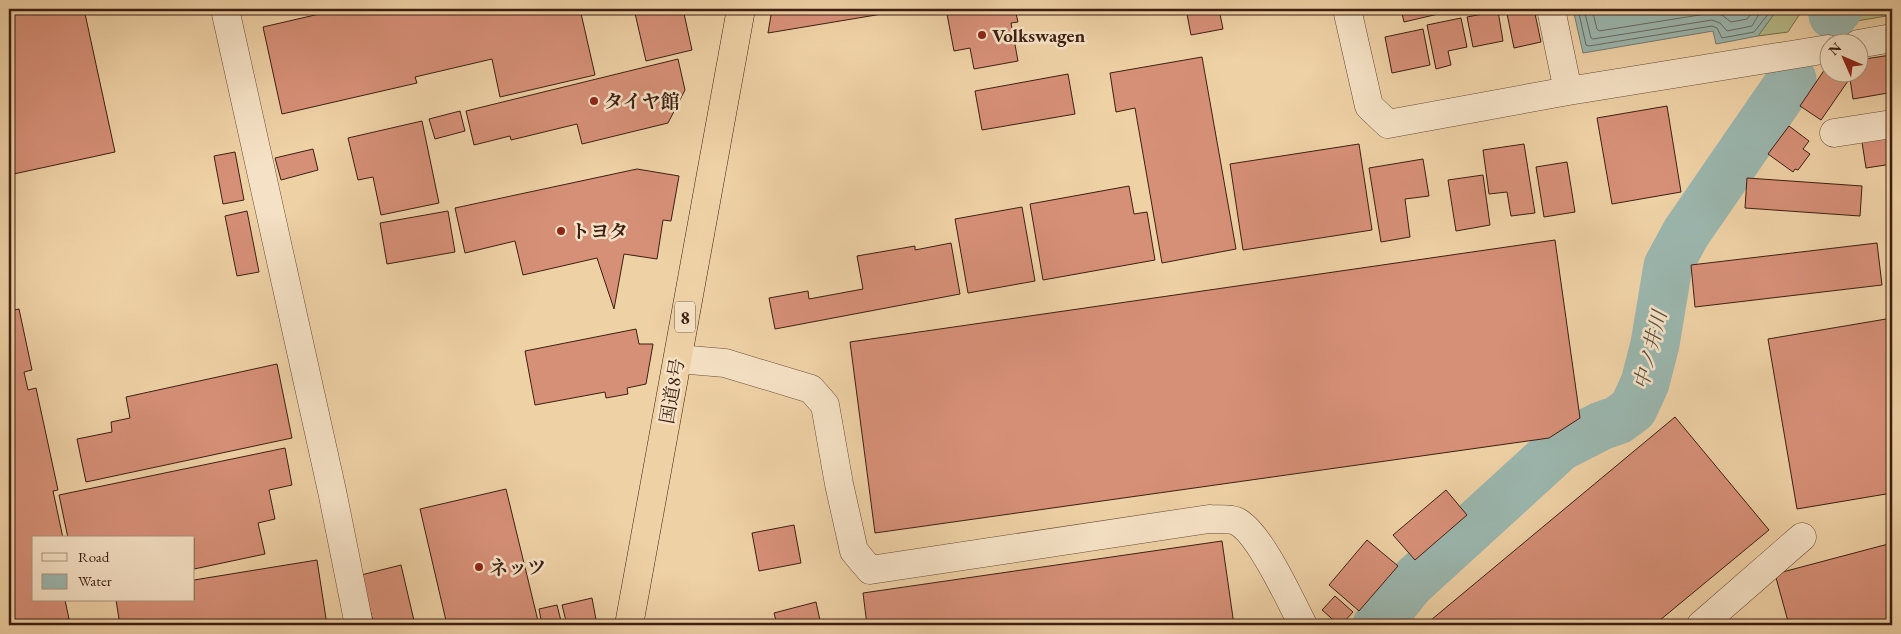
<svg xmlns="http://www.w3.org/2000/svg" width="1901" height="634" viewBox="0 0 1901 634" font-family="'EB Garamond','Noto Serif JP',serif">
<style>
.green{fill:#b6bc89;stroke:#796e4e}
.water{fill:#9bb6ae;stroke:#757a70}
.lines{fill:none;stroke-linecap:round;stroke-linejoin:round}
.shore{stroke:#6c6a60;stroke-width:1}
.river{stroke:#9bb6ae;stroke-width:49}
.building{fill:#d79078;stroke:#3c1f12}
.minor-casing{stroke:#694c37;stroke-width:29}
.highway-casing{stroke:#3c1f12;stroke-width:29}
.minor{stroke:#f5e1c5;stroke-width:28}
.highway{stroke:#efd1a6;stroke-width:28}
.poi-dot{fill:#8f2418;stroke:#f5e1c5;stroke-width:2}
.labels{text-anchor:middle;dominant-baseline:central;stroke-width:5;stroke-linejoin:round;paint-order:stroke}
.shield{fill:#f5e1c5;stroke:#745948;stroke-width:1}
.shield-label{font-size:18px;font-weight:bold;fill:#3c1f12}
.poi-label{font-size:19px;font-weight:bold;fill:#3c1f12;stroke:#f5e1c5;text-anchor:start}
.street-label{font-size:19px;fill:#3c1f12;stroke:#f5e1c5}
.water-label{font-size:20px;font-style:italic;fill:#584c41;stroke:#f5e1c5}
</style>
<rect width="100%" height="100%" fill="#efd1a6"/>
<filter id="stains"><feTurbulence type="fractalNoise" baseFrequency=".004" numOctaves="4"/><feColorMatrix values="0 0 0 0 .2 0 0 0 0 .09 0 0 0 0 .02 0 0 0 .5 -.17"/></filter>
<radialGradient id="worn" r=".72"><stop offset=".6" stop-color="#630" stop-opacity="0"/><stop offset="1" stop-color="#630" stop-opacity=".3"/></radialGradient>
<!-- green -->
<path class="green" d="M1773 9H1803L1788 32 1758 36 1774 14Z
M1854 9H1892V15L1845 23Z"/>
<!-- water -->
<path class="water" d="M1573 9H1773L1774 14 1758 36 1716 44 1713 31 1583 53Z"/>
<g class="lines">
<!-- shore -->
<path class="shore" d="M1578 9 1586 45 1589 46 1712 26 1717 28 1722 38 1754 32 1769 13V9
M1584 9 1591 38 1593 39 1712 20 1720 23 1727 31 1752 26 1762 9
M1592 9 1597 29 1599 31 1712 13 1722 15 1731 22 1747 19 1755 9"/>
<!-- river -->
<path class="river" d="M1833 15 1838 9
M1377 625 1410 584 1560 447 1601 426 1618 420 1633 409 1645 383 1655 344 1668 266 1686 233 1792 79"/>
</g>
<!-- building -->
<path class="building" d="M9 9H84L115 152 9 175Z
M341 9H580L595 75 500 97 492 59 415 77 417 83 282 114 263 27Z
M634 9H683L692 50 646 61Z
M772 9H912L768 33Z
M946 9H1015L1018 22 1011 23 1018 61 974 69 970 48 954 51Z
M1186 9H1219L1223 29 1191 35Z
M1401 9H1451V11L1404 22Z
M1506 9H1534L1541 42 1514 48Z
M1498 11 1503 41 1473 47 1467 17Z
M1461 18 1467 47 1448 51 1451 65 1436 69 1427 25Z
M1423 29 1430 65 1392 73 1385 37Z
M1891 55 1892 84 1888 85V93L1853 99 1849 72H1858V60Z
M1202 57 1236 249 1162 263 1135 108 1116 112 1110 73Z
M678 59 685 90 668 123 582 144 577 124 511 140 510 136 474 145 466 111Z
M1827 66 1828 72H1836L1848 81 1821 120 1800 106Z
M1068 74 1075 114 982 130 975 91Z
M1667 106 1681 192 1612 204 1597 118Z
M460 111 465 131 435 139 429 119Z
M422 121 439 203 381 215 373 177 358 180 348 138Z
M1789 126 1809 141 1803 149 1810 154 1798 170 1795 169 1793 172 1768 154Z
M1892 137V164L1866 168 1862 142Z
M1359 144 1372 230 1243 250 1230 164Z
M1524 144 1535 213 1511 216 1507 192 1489 194 1483 150Z
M313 149 318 170 281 180 275 158Z
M235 152 244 200 223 204 214 156Z
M1423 159 1429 196 1405 199 1410 237 1381 242 1369 168Z
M1567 162 1575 212 1544 217 1536 167Z
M637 169 679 176 671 221 663 220 657 259 624 254 614 309 597 258 523 275 515 241 465 253 455 208Z
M1483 175 1490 225 1456 231 1448 180Z
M1747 178 1862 186 1860 216 1745 208Z
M1129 186 1134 214 1147 212 1155 260 1043 280 1030 204Z
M1022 207 1035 281 968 293 955 219Z
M247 211 259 272 237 276 225 216Z
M448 211 455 252 387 264 380 223Z
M1555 240 1580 418 1549 438 875 533 850 342Z
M951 243 960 294 775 329 769 298 808 291 809 299 863 289 857 256 915 246V250Z
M1877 243 1882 285 1695 307 1691 265Z
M19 309 32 370 24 372 28 390 36 388 58 490 53 491 63 538H34V600H65L69 619 49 624 50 625H9V311Z
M1892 318V493L1797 509 1768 339Z
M636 329 639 344H653L646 384 627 388 628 394 606 398 605 392 535 405 525 351Z
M277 364 292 438 86 482 77 439 112 432 111 422 130 418 126 397Z
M1675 417 1769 530 1654 625H1425Z
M285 448 292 485 269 490 275 519 258 523 265 554 194 569V538H68L59 495Z
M506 489 539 625H447L420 509Z
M1446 490 1467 515 1415 560 1393 535Z
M794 525 801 563 759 571 752 533Z
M1367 540 1398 566 1359 611 1329 585Z
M1222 541 1234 625H867L863 593Z
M1892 543V625H1789L1775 574Z
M317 560 327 625H120L116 600H194V580Z
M401 565 415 625H374L361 575Z
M1335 596 1353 612 1341 625H1339L1322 610Z
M592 598 597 625H567L562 605Z
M816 602 821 625H777L774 613Z
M557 605 562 625H542L539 609Z"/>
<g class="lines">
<defs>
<path id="minor" d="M225 9 332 491 359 625
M1347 9 1369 106 1388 124 1568 91 1828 49
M1551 9 1568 91
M1858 44 1892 38
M1834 133 1892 124
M678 359 725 363 811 389 825 405 839 484 854 551 870 570 1209 519C1217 520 1229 518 1236 521 1259 531 1291 602 1303 625
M1701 625 1802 537"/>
<path id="highway" d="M629 625 741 9"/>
</defs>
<!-- minor casing -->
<use href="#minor" class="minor-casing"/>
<!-- highway casing -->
<use href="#highway" class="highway-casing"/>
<!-- minor -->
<use href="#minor" class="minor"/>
<!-- highway -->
<use href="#highway" class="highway"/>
</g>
<!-- markers -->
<g class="poi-dot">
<circle cx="982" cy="35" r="5"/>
<circle cx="594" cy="101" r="5"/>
<circle cx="561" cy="231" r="5"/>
<circle cx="479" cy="567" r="5"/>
</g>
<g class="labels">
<!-- shield labels -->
<rect class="shield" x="675" y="301.5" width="20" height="31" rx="4"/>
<g class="shield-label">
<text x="685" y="317">8</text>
</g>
<!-- poi labels -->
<g class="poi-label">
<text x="992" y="35">Volkswagen</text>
<text x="604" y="101">タイヤ館</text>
<text x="571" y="231">トヨタ</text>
<text x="489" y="567">ネッツ</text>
</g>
<!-- street labels -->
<g class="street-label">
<text transform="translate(672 391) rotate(-80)">国道8号</text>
</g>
<!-- water labels -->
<g class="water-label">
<text transform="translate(1650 350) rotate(-76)">中ノ井川</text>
</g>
</g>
<!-- margin -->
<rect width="1901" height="634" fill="none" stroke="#efd1a6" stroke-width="30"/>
<rect x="10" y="10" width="1881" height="614" fill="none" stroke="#3c1f12" stroke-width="2.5"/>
<rect x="15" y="15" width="1871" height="604" fill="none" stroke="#3c1f12"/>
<!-- legend -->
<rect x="32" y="536" width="162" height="65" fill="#f5e1c5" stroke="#ab937d"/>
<rect x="42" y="553" width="25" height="8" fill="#f5e1c5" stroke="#ab937d"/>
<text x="78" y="562" font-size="15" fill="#3c1f12">Road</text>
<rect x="42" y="574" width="25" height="15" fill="#9bb6ae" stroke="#ab937d"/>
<text x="78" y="586" font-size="15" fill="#3c1f12">Water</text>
<!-- north arrow -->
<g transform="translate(1844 58) rotate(315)"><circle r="24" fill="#f5e1c5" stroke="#ab937d"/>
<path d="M0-4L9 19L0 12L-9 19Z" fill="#8f2418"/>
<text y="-8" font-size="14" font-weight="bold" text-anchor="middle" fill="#3c1f12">N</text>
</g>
<rect width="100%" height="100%" filter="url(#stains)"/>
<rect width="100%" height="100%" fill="url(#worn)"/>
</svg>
